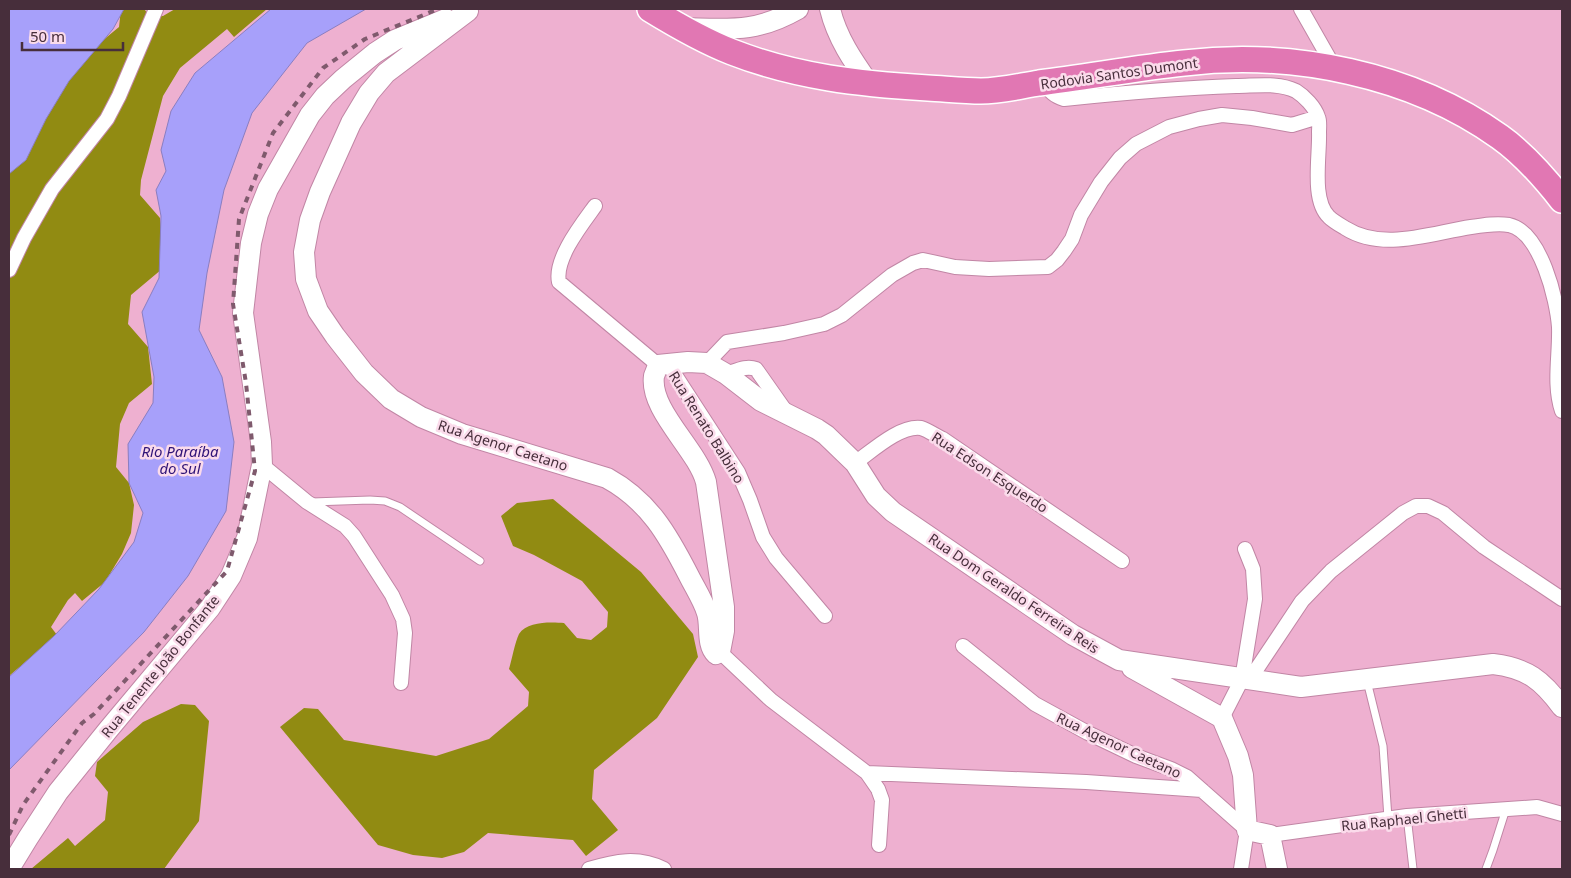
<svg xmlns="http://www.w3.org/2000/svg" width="1571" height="878" viewBox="0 0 1571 878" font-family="'Noto Sans',sans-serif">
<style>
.forest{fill:#918b12}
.water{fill:#a7a0fa;stroke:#8a7ec1}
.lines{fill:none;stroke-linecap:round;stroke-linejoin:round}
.lane-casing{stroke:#c186a5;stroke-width:9}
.street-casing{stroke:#c186a5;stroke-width:16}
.secondary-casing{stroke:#c186a5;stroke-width:22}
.highway-casing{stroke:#fff;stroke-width:28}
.lane{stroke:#fff;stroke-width:7}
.street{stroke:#fff;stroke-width:14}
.secondary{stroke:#fff;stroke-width:20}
.highway{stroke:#e177b3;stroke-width:25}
.rail{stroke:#7f5a6d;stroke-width:4;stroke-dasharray:6 6;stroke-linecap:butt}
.labels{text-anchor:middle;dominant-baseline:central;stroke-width:5;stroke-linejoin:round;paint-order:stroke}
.street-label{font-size:14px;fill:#472e3b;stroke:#fbdbeb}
.water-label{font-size:15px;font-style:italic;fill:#301477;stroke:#fbdbeb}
</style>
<rect width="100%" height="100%" fill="#eeb0d0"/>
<!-- forest -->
<path class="forest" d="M121 9H144L149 15 163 16 175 9H267L234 37 227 29 180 68 163 96 141 180 140 195 160 218 164 255 162 269 131 295 128 324 148 347 152 384 129 403 120 424 116 467 129 483 134 505 131 533 122 554 105 582 82 601 75 593 68 600 51 627 57 635 9 676V149L33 98 119 27Z
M553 499 641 572 693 634 698 657 657 718 594 770 592 799 618 830 586 856 573 840 488 833 464 852 442 858 413 855 378 845 280 727 304 708 318 709 344 740 436 756 489 739 528 706 529 692 509 669C512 659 515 642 519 634 527 621 551 622 564 623L577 638 591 640 607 627 608 612 582 581 534 555 513 546 501 516 517 503Z
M181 704 195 705 209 721 199 821 164 869H31L68 838 75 846 105 820 108 792 95 776 97 762 143 722Z"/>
<!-- water -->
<path class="water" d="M9 9H124L113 29 69 81 46 119 26 160 9 174Z
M271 9H366L307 43 252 113 224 190 207 273 199 330 222 377 234 442 226 511 188 576 144 632 9 770V677L54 636 99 589 134 542 143 513 129 483 128 444 153 403 154 377 142 312 159 278 161 216 156 190 166 171 161 150 171 111 195 73Z"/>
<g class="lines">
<defs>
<path id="lane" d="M312 502 370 500 385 501 400 507 480 561
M1367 681 1383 746 1388 818
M1407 816 1413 869
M1486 869 1493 850 1506 809"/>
<path id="street" d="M1301 9 1334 67
M1045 83C1050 92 1054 96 1064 99 1121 93 1178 88 1236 86 1255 86 1278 82 1296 91 1304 96 1315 107 1318 117 1320 121 1319 128 1319 132 1320 156 1311 200 1329 217 1333 221 1340 225 1345 228 1383 252 1431 233 1471 227 1484 225 1497 223 1509 225 1541 232 1557 300 1559 327 1560 355 1553 384 1562 411
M595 206C582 224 554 259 559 282L658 365
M9 270 24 238 52 189 107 119 119 96 156 9
M707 363 727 342 784 333 824 324 842 315 892 275 913 263 923 260 955 267 989 269 1048 267 1057 260 1064 251 1072 239 1081 215 1101 182 1120 158 1136 144 1169 127 1199 119 1222 115 1252 118 1292 125 1318 117
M668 364 738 472 750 500 763 537 776 558 825 616
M726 374C736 371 746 365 756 369L787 413
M855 463C872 451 900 425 921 428 928 430 936 436 943 439L1122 561
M262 465 307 502 345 526 354 536 392 595 403 619 405 633 401 683
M963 646 1035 704 1088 733 1136 756 1171 769 1187 777 1247 830 1241 869
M720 652 771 700 867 773 878 789 882 800 879 845
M1250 679 1302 601 1331 571 1403 513 1416 506H1428L1443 513 1484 547 1562 599
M1222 718 1242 679 1255 599 1253 569 1245 549
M867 773 1086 782 1202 790
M1270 835 1407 816 1537 807 1562 814
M589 869C615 861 638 856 664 869"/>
<path id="secondary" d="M830 9C837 38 853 61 870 85
M468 11 386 73 369 93 351 123 320 192 310 220 304 252 306 279 318 311 335 336 364 373 391 399 421 417 462 434 607 478C649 501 668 535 689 576 695 588 703 600 707 613 711 625 706 645 716 654L720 652 724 631V607L706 482C697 449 649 410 654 376 655 373 657 369 658 365L688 362 707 363 726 374 761 401 817 429 826 435 855 463 876 496 893 512 1073 635 1119 660 1301 687 1493 664C1527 668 1542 680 1562 707
M684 28C730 29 756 33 798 9
M1132 668 1222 718 1238 756 1243 775 1247 830 1270 835 1277 869
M9 869 28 838 58 792 108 730 210 608 231 576 247 538 262 465 261 442 243 313 251 243 258 214 268 189 310 115 325 96 343 79 375 53 395 40 446 19"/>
<path id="highway" d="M650 9C676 25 704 41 732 52 796 77 860 84 928 88 946 89 964 91 981 91 1001 91 1020 86 1039 83 1088 77 1136 68 1184 63 1292 50 1412 74 1500 137 1524 154 1544 177 1562 200"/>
</defs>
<!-- lane casing -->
<use href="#lane" class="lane-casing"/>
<!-- street casing -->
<use href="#street" class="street-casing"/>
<!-- secondary casing -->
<use href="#secondary" class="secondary-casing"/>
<!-- highway casing -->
<use href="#highway" class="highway-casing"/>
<!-- lane -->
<use href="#lane" class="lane"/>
<!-- street -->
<use href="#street" class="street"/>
<!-- secondary -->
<use href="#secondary" class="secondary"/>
<!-- highway -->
<use href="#highway" class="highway"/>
<!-- rail -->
<path class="rail" d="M9 835 23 805 82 723 94 714 227 571 255 471 246 383 233 304 239 219 273 133 323 68 365 39 438 9"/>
</g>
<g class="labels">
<!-- street labels -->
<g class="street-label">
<text transform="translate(1119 73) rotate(-8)">Rodovia Santos Dumont</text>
<text transform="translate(707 427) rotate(58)">Rua Renato Balbino</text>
<text transform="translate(503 445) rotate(18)">Rua Agenor Caetano</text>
<text transform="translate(990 472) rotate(33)">Rua Edson Esquerdo</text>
<text transform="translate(1014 593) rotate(34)">Rua Dom Geraldo Ferreira Reis</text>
<text transform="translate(160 666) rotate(-51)">Rua Tenente João Bonfante</text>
<text transform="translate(1119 745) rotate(25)">Rua Agenor Caetano</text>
<text transform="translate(1404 819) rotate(-6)">Rua Raphael Ghetti</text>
</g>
<!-- water labels -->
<g class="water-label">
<text x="180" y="451">Rio Paraíba<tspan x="180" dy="17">do Sul</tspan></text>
</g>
</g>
<!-- border -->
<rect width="1571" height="878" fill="none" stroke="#472e3b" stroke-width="20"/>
<!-- scale -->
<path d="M22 42v8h101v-8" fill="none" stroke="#472e3b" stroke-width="2.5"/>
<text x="30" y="42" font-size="15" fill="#472e3b" stroke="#fbdbeb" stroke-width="4" paint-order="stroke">50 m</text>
</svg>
